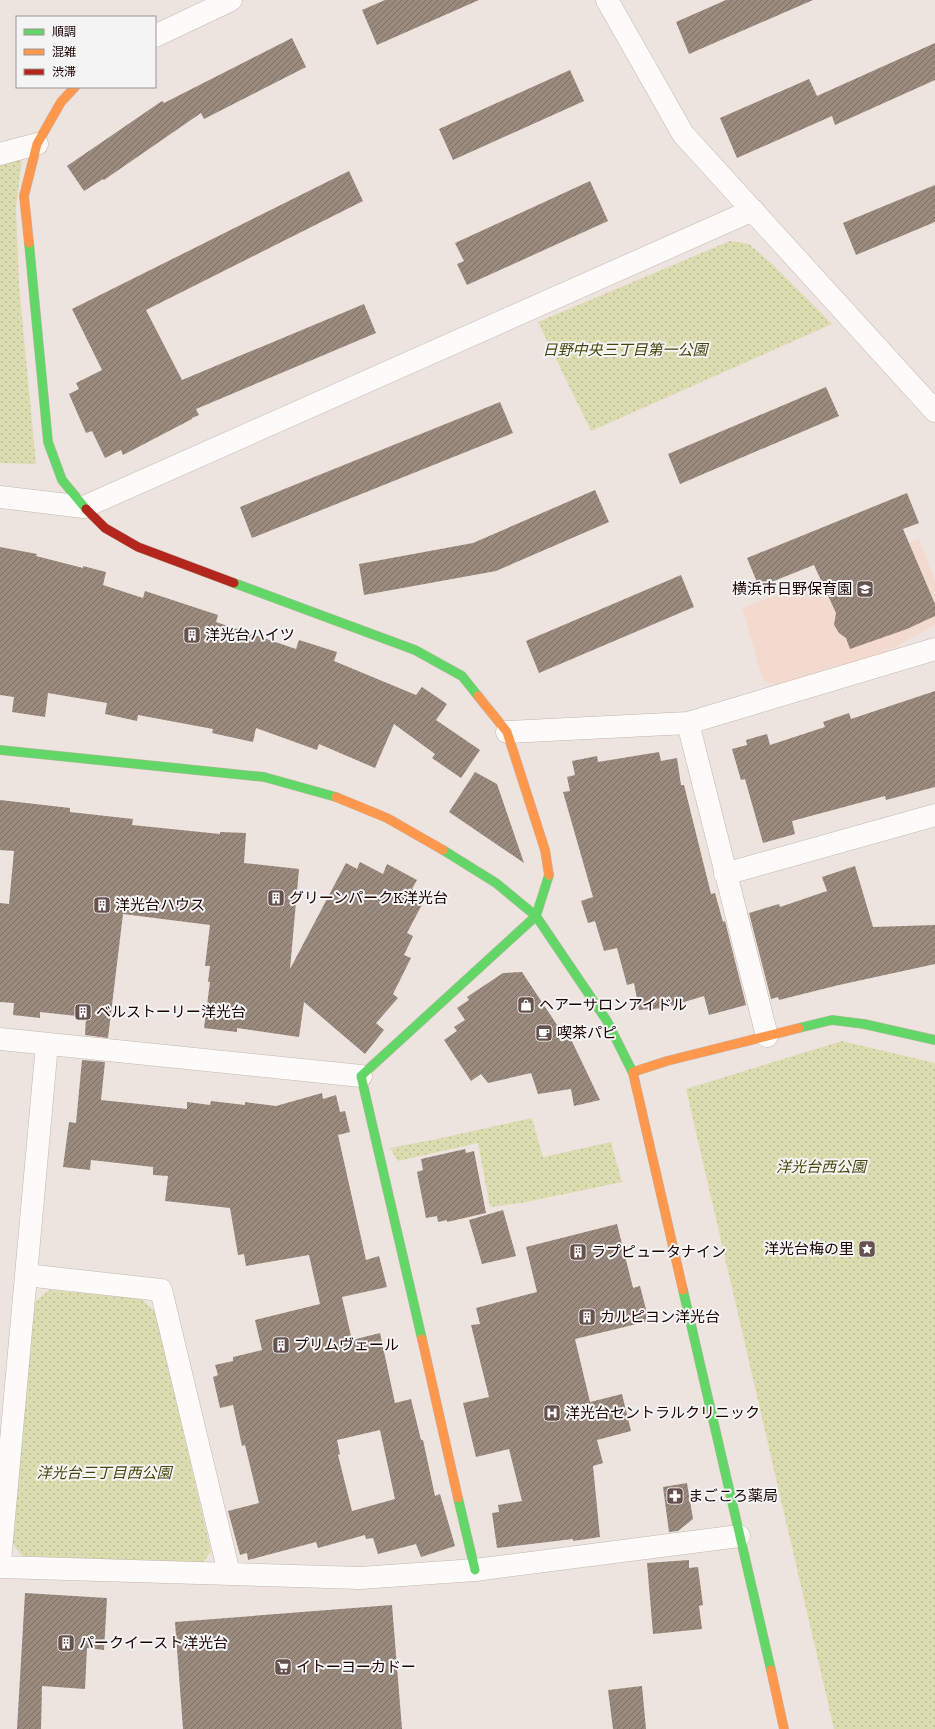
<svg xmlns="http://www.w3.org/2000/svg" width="935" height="1729" viewBox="0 0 935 1729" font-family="'Zilla Slab','Noto Sans JP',serif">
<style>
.built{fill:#f2dbce}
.green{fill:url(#green-dots)}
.building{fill:url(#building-hatch);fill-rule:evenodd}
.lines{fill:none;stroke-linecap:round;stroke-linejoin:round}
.street-casing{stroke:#c6b5aa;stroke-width:23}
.fast-casing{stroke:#c6b5aa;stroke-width:10}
.slow-casing{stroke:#c6b5aa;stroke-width:10}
.jam-casing{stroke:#c6b5aa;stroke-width:10}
.street{stroke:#fcfbfa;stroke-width:22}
.fast{stroke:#63d668;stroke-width:9}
.slow{stroke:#ff974d;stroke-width:9}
.jam{stroke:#b3261e;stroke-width:9}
.labels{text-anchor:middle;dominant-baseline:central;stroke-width:4;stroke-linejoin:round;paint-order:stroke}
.park-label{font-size:15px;font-style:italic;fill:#45480c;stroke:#f4f4f4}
.poi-label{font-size:15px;fill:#1c0300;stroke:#f4f4f4;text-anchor:start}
</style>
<defs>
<pattern id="green-dots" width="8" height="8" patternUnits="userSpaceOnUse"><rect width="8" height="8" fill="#dcdcb1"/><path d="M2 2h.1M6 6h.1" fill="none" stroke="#bcbb96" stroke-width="1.8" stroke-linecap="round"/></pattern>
<pattern id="building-hatch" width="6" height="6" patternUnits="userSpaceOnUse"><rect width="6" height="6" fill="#9b8a7e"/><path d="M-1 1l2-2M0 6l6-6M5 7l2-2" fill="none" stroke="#7e6f65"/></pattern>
</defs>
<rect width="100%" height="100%" fill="#ede4e0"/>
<!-- built -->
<path class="built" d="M919 539 935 581V625L867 662 834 666 780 686 763 681 742 608Z"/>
<!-- green -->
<path class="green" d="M22 159 16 207 19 286 36 464 0 463V164Z
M730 241 749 244 770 262 832 324 591 431 538 322Z
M842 1041 935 1063V1729H834L686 1089Z
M532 1118 543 1157 611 1142 622 1182 521 1203 490 1207 478 1143 398 1161 390 1148 437 1139Z
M49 1290 141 1299 155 1311 211 1551 203 1563 22 1556 12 1543 35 1302Z"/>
<!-- building -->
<path class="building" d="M385 0H479L377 45 362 10Z
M726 0H813L689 54 676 22Z
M292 38 306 67 204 119 201 113 104 180 103 179 84 191 67 166 162 101 164 103Z
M935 43V80L835 125 832 116 737 158 720 118 809 79 817 96Z
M570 70 584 101 453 160 439 129Z
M349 171 363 201 146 310 182 380 364 304 376 333 196 409 199 415 192 418V419L123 455 121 450 105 458 92 431 86 433 69 394 79 389 76 383 102 370 72 309Z
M590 181 608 221 467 285 457 264 464 261 455 243Z
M935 185V222L856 255 843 223Z
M826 387 839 416 680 484 668 454Z
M500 402 513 433 252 538 240 507Z
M595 490 609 522 496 571 364 595 359 564 473 543Z
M907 493 919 523 903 529 935 604V616L907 629 850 649 846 638 839 633 834 625 836 613 814 565 759 587 747 558Z
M0 547 37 554 36 556 83 568V566L106 572 103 585 143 598 145 591 218 615 216 622 296 649 299 640 337 652 334 661 416 695 422 687 447 704 436 720 480 750 461 778 432 758 435 754 394 724 375 768 319 744 317 750 256 728 253 742 212 733 213 729 138 715 137 721 105 714 107 703 48 693 45 717 12 712 14 697 0 695Z
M681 575 694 607 539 673 526 641Z
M935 691V787L886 800 885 796 792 821 795 834 763 843 745 779 741 780 732 749 747 745 746 740 767 734 770 745 825 727 823 722 849 713 851 719Z
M659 752 661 761 677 758 681 785H684L711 894 715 893 723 922 725 921 746 1005 709 1015 704 996 664 1008 639 1010 634 983 627 985 617 948 604 951 595 921 588 923 581 901 593 897 563 792 570 791 567 777 575 775 572 761 597 756 598 762Z
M475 772 497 784 524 863 449 812Z
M0 800 70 808V812L133 819 132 825 220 834V832L246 833 244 863 299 869 290 969 346 863 357 869 360 862 383 874 387 864 417 880 412 889 426 897 407 933 413 936 404 955 411 958 393 994 398 998 376 1023 384 1030 365 1054 304 1002 299 1037 237 1028V1032L204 1028 210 982H208L210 966H205L210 925 123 914 108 1038 85 1035 86 1017 40 1012V1018L13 1015 14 1003 0 1002V903L9 904 14 851 0 850Z
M855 866 873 927 935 925V964L839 985 779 1000 778 997 771 999 749 913 779 904 780 907 827 891 822 877Z
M522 972 563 1034 568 1033 600 1100 574 1106 571 1089 538 1094 531 1073 488 1083 481 1074 471 1081 444 1040 457 1031 454 1027 465 1020 457 1008 469 1000 467 997 503 973Z
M82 1060 105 1062 101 1100 187 1109V1102L210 1105 211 1101 245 1105V1102L276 1106 322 1093 323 1099 336 1095 340 1112 345 1111 350 1132 338 1135 366 1260 379 1256 387 1287 342 1297 352 1340 380 1333 395 1403 411 1399 421 1440H423L435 1496 440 1494 455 1546 421 1557 416 1544 378 1554 373 1538 366 1539 365 1535 318 1548 316 1542 248 1560 247 1553 240 1555 228 1511 259 1503 245 1445 242 1446 233 1405 220 1408 213 1377 218 1375 215 1365 233 1361V1357L262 1350 255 1320 320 1304 309 1255 246 1266 244 1254 238 1255 230 1208 165 1201 168 1176 153 1175V1167L91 1160 90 1170 63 1167 69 1122 76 1123ZM380 1430 395 1499 352 1511 338 1455 340 1454 337 1440Z
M465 1149 466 1153 474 1151 486 1213 447 1222V1220L438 1222 437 1216 426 1218 417 1172 423 1170 421 1159Z
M503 1210 516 1256 482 1264 469 1220Z
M617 1224 633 1288 640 1286 649 1321 575 1339 590 1402 622 1394 631 1431 597 1440 603 1463 593 1466 600 1537 573 1541V1539L497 1548 492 1513 499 1512 498 1505 522 1501 509 1449 476 1457 463 1403 489 1397 471 1325 480 1324 476 1308 537 1292 526 1247Z
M687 1483 693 1519 678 1531 669 1532 663 1487Z
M689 1560V1568L698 1567 703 1605 699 1606 702 1629 653 1634 647 1563Z
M25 1593 107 1598 104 1650 87 1648 85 1689 42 1686 41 1729H17Z
M392 1605 402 1729H183L175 1622Z
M642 1686 646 1729H613L608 1690Z"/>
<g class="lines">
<defs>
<path id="street" d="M607 0 683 134 935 411
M155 36 231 0
M0 154 37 144
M0 497 84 507 753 210
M507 732 688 723
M725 874 935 815
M767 1036 688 723 935 649
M0 1039 361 1076
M26 1275 161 1290 229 1573
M0 1562 47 1044
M0 1567 360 1578 475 1570 739 1536"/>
<path id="fast" d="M29 243 48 442 62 480 86 509
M234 583 415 650 462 676 478 696
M0 750 264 777 336 797
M443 850 496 883 536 916 607 1021 633 1073
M799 1028 832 1020 864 1024 935 1040
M683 1290 771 1670
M422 1339 361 1076 536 916 549 875
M458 1498 475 1570"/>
<path id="slow" d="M29 243 24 196 37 144 61 102 75 87
M478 696 507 732 545 850 549 875
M336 797 387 818 443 850
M633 1072 667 1061 799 1028
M633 1073 683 1290
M422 1339 458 1498
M771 1670 784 1729"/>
<path id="jam" d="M86 509 105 528 138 547 234 583"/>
</defs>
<!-- street casing -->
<use href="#street" class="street-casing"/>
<!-- fast casing -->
<use href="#fast" class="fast-casing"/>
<!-- slow casing -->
<use href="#slow" class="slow-casing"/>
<!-- jam casing -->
<use href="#jam" class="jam-casing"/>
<!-- street -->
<use href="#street" class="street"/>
<!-- fast -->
<use href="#fast" class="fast"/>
<!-- slow -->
<use href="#slow" class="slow"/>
<!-- jam -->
<use href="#jam" class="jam"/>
</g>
<!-- icons -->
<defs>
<symbol id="school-square" viewBox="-11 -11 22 22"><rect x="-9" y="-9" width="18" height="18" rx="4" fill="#65524e" stroke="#f4f4f4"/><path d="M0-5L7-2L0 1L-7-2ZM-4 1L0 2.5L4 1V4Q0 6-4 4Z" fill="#fff"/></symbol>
<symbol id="building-square" viewBox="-11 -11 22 22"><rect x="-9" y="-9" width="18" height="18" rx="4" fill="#65524e" stroke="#f4f4f4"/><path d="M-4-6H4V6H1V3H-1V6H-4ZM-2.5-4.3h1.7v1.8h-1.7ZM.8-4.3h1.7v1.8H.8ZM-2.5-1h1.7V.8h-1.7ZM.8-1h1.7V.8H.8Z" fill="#fff"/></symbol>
<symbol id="shop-square" viewBox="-11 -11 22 22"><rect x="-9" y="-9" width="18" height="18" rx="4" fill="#65524e" stroke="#f4f4f4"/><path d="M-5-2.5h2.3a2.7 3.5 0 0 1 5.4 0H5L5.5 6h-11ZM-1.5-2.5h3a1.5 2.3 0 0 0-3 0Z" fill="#fff"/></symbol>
<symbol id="cafe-square" viewBox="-11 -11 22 22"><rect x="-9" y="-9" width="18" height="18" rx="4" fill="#65524e" stroke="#f4f4f4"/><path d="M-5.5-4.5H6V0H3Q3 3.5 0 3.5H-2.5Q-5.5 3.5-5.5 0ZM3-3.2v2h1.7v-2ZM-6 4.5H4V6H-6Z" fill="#fff"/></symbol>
<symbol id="sight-square" viewBox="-11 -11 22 22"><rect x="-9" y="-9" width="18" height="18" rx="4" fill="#65524e" stroke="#f4f4f4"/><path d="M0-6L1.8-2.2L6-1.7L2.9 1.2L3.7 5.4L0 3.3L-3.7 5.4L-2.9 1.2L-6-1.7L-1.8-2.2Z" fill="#fff"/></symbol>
<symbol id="hospital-square" viewBox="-11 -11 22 22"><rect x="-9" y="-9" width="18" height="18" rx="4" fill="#65524e" stroke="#f4f4f4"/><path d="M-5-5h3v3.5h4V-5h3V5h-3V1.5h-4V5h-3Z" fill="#fff"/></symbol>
<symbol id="pharmacy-square" viewBox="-11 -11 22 22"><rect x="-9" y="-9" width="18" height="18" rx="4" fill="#65524e" stroke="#f4f4f4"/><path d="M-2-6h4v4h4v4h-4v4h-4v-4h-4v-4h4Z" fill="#fff"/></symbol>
<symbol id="supermarket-square" viewBox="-11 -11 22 22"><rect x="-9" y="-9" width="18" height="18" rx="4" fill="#65524e" stroke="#f4f4f4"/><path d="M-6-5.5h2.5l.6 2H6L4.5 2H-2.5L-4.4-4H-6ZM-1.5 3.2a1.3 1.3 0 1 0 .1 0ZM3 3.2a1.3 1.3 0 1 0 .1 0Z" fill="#fff"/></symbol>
</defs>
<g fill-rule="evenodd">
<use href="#school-square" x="855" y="579" width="20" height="20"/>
<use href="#building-square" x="182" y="625" width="20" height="20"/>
<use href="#building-square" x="266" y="888" width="20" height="20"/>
<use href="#building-square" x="92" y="895" width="20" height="20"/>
<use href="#shop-square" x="516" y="995" width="20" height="20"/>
<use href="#building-square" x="73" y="1002" width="20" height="20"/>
<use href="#cafe-square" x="534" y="1023" width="20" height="20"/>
<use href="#sight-square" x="857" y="1239" width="20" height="20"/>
<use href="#building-square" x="568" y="1242" width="20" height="20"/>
<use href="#building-square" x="577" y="1307" width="20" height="20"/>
<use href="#building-square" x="271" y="1335" width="20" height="20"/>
<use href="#hospital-square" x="542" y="1403" width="20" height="20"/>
<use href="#pharmacy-square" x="665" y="1486" width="20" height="20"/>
<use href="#building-square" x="56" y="1633" width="20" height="20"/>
<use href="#supermarket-square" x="273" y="1657" width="20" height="20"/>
</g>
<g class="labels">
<!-- park labels -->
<g class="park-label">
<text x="625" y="350">日野中央三丁目第一公園</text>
<text x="821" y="1167">洋光台西公園</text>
<text x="104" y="1473">洋光台三丁目西公園</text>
</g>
<!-- poi labels -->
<g class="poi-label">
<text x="852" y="589" text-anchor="end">横浜市日野保育園</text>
<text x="205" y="635">洋光台ハイツ</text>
<text x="289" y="898">グリーンパークK洋光台</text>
<text x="115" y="905">洋光台ハウス</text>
<text x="539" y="1005">ヘアーサロンアイドル</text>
<text x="96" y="1012">ベルストーリー洋光台</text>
<text x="557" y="1033">喫茶パピ</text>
<text x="854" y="1249" text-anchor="end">洋光台梅の里</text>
<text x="591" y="1252">ラプピュータナイン</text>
<text x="600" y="1317">カルピヨン洋光台</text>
<text x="294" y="1345">プリムヴェール</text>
<text x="565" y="1413">洋光台セントラルクリニック</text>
<text x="688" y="1496">まごころ薬局</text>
<text x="79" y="1643">パークイースト洋光台</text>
<text x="296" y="1667">イトーヨーカドー</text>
</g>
</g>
<!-- legend -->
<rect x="16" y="16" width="140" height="72" fill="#f4f4f4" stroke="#9e9492"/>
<rect x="24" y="29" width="20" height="6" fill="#63d668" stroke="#9e9492"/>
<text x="52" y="36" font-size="12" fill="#1c0300">順調</text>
<rect x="24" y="49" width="20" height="6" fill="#ff974d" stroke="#9e9492"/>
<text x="52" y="56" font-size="12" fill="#1c0300">混雑</text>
<rect x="24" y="69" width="20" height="6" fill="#b3261e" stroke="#9e9492"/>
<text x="52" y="76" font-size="12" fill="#1c0300">渋滞</text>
</svg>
